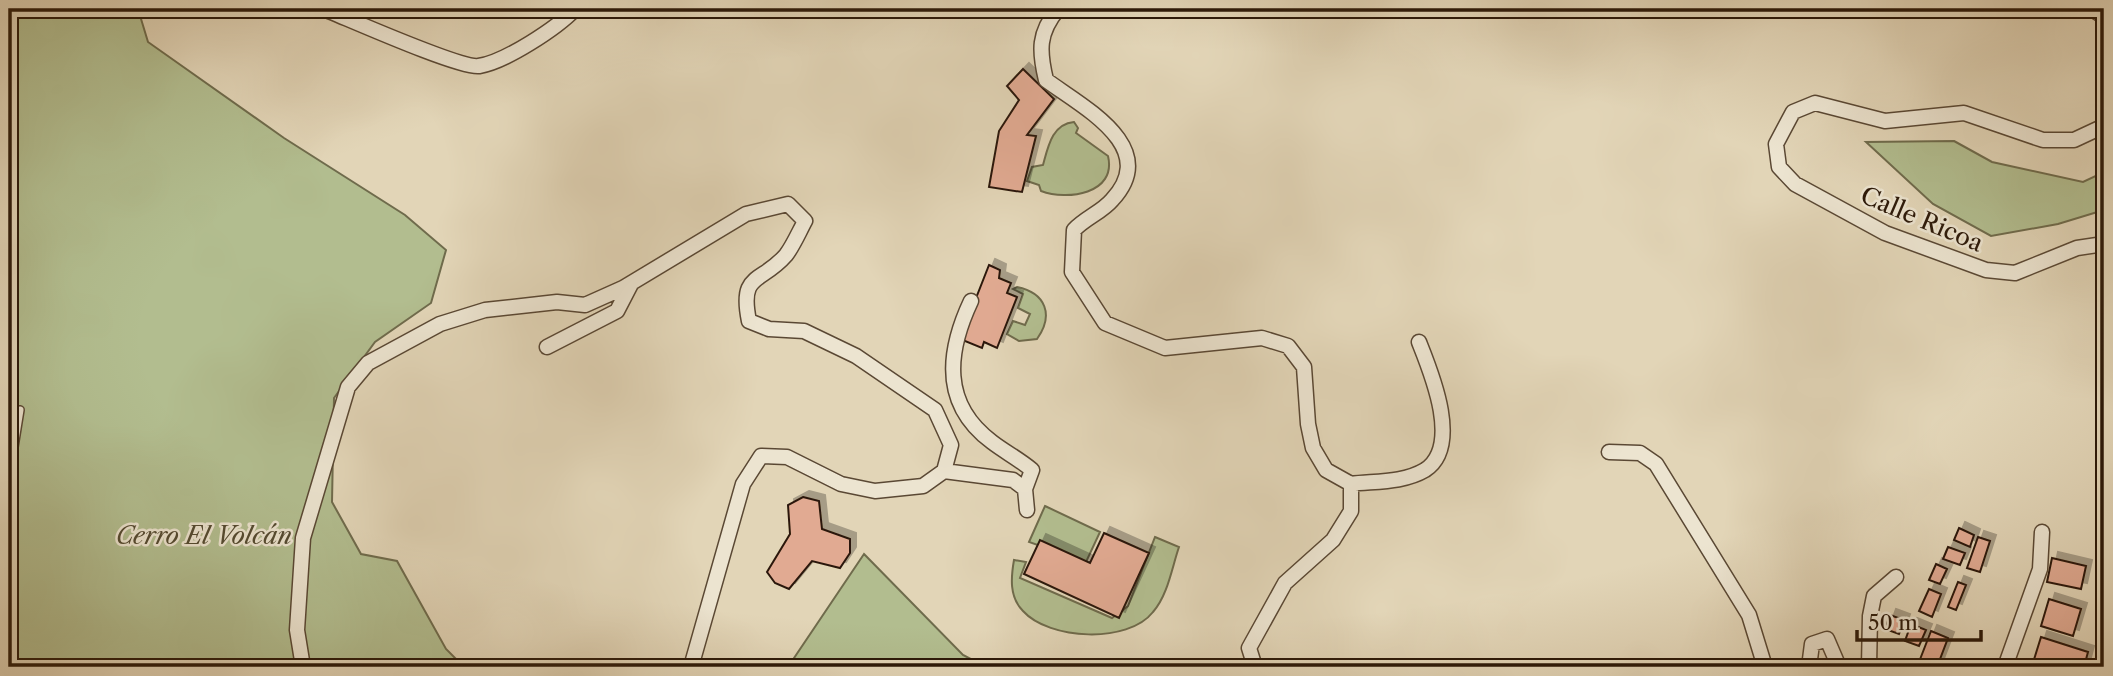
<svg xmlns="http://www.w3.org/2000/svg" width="2113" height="676" viewBox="0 0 2113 676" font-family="'Libre Caslon Text',serif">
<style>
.green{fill:#b2bd8f;stroke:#6f6b4c;stroke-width:2}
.building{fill:#e1aa92;stroke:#2c1909;stroke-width:2;filter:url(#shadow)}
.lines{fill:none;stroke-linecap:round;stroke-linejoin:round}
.lane-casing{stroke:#5a4834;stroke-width:10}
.street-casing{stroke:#5a4834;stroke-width:17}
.lane{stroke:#ece4d0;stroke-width:7}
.street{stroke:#ece4d0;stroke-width:14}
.labels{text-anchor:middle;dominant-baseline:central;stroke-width:5;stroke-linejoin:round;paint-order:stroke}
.street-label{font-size:24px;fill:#2c1909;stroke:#ece4d0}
.park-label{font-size:24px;font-style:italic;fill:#544a31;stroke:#ece4d0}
</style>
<defs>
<filter id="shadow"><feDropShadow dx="6" dy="-6" stdDeviation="0" flood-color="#0004"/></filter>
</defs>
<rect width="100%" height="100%" fill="#e2d5b7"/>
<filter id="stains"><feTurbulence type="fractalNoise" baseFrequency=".00286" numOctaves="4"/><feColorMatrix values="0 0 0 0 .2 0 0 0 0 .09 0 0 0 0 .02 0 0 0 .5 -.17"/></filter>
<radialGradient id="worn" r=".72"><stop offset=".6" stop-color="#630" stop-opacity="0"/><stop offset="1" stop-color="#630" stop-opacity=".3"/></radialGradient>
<!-- green -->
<path class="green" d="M9 9H138L148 42 284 138 405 215 446 250 431 303 375 342 334 398 332 502 361 554 397 561 446 649 464 667H9Z
M1074 122 1078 128 1076 133 1108 156C1117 194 1067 201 1041 191L1039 185 1027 181 1032 167 1043 165C1048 147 1052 124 1074 122Z
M1954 141 1992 162 2083 182 2104 172V210L2058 224 1991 236 1933 204 1866 142Z
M1017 287C1046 293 1054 315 1037 339L1019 341 1007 334 1013 321 1025 325 1030 314 1018 308 1023 294 1013 289Z
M1045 506 1100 532 1086 562 1029 542Z
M1155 537 1179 547C1172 567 1168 595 1153 612 1128 644 1049 640 1023 611 1009 597 1011 577 1014 560L1026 562 1020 578 1112 618 1128 606Z
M864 554 963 655 986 667H788Z"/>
<!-- building -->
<path class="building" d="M1023 69 1054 99 1027 135 1036 136 1022 192 989 187 999 131 1019 100 1007 86Z
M989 265 1000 270 999 278 1011 283 1007 293 1017 297 997 348 984 342 982 348 960 339Z
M803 497 819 501 822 529 850 539V553L840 568 812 561 789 589 775 583 767 572 790 534 788 505Z
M1959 528 1974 535 1970 547 1954 540Z
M1104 533 1149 553 1119 618 1024 574 1040 540 1090 563Z
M1978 537 1990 541 1980 572 1967 568Z
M1948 547 1965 553 1960 565 1943 559Z
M2052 558 2086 566 2081 589 2047 582Z
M1936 564 1947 569 1940 584 1929 580Z
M1958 582 1966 585 1956 610 1948 607Z
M1929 589 1941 594 1932 617 1919 611Z
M2049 599 2081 609 2073 636 2041 626Z
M1890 615 1904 620 1899 634 1885 629Z
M1911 624 1926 630 1919 646 1905 641Z
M1931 631 1948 638 1937 667 1919 662Z
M2041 637 2088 652 2084 667 2032 666Z"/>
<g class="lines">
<defs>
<path id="lane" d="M9 478 20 410"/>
<path id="street" d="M324 9C349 19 461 69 479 66 505 62 557 28 575 9
M1058 9C1038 33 1039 51 1046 80 1084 108 1161 147 1112 200 1102 212 1085 218 1074 230L1072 272 1105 323 1165 348 1262 338 1288 346 1304 367 1308 424 1313 448 1326 470 1351 484V511L1333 540 1285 583 1249 648 1255 667
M2092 9 2104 17
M2104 126 2074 140H2043L1964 113 1885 121 1815 103 1793 112 1776 144 1779 167 1795 184 1885 233 1986 270 2015 273 2077 248 2104 244
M971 301C947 352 941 404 992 442 1005 452 1019 459 1032 470L1025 489
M547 347 617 311 631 284
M1609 452 1640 453 1656 464 1749 615 1765 667
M944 471 1013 480 1025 489 1027 510
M1351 484C1375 481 1403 483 1425 470 1462 446 1431 372 1419 342
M303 667 297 630 303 538 348 387 368 363 440 324 485 310 557 302 585 305 623 288 746 214 788 204 805 221C799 232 793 246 786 255 761 284 739 272 749 321L769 329 804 331 856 356 935 410 951 445 944 471 923 486 875 491 841 484 787 457 761 456 743 484 691 667
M1809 667 1812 644 1827 639 1839 667
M1869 667 1870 616 1874 596 1896 577
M2005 667 2040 569 2042 532"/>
</defs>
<!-- lane casing -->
<use href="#lane" class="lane-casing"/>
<!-- street casing -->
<use href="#street" class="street-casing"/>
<!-- lane -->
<use href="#lane" class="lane"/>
<!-- street -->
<use href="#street" class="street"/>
</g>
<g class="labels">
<!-- street labels -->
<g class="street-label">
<text transform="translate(1922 219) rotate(23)">Calle Ricoa</text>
</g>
<!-- park labels -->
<g class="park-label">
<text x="204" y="535">Cerro El Volcán</text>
</g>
</g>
<!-- margin -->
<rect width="2113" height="676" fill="none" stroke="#e2d5b7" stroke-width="35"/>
<rect x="10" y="10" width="2092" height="655" fill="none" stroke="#2c1909" stroke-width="3.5"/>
<rect x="18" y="18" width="2078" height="641" fill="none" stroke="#2c1909" stroke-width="2"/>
<!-- scale -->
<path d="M1857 630v10h124v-10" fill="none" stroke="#2c1909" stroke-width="3.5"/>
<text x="1868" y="630" font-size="21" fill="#2c1909" stroke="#ece4d0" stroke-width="5" paint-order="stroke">50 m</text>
<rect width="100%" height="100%" filter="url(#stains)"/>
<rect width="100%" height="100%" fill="url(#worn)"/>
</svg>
